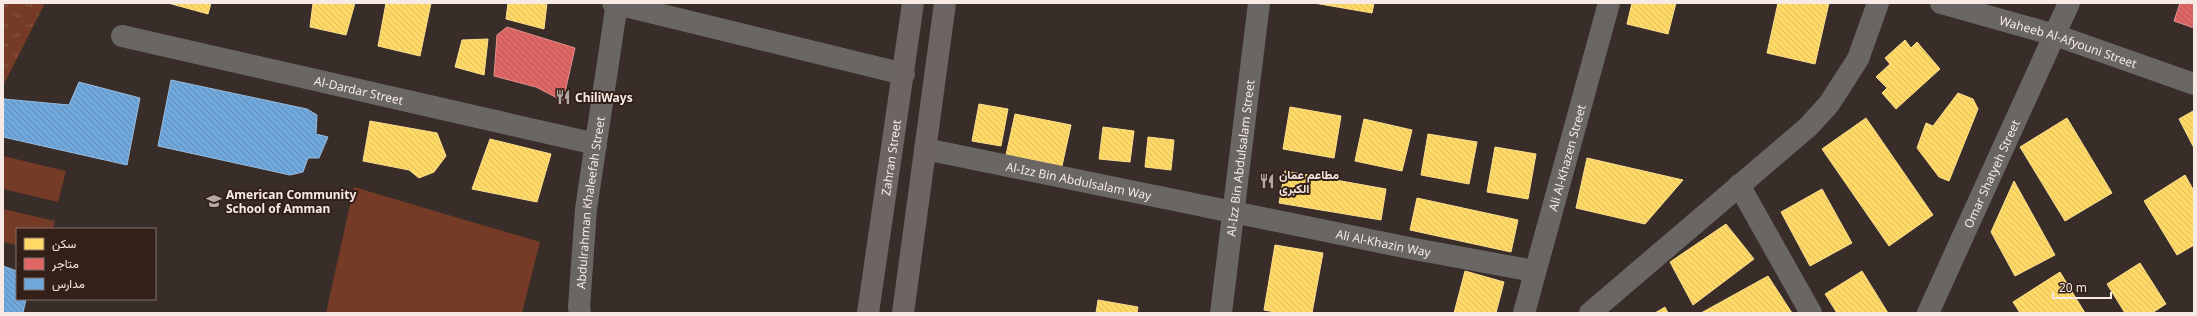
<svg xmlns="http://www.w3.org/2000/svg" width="2197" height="316" viewBox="0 0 2197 316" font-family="'Noto Sans',Vazirmatn,sans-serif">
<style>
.grass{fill:#763b26}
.park{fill:url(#park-tufts)}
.homes{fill:url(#homes-back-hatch);stroke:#fdde8c}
.shops{fill:url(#shops-back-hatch);stroke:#e78e8c}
.schools{fill:url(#schools-back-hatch);stroke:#98bcdf}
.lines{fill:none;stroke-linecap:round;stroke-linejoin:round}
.minor{stroke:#6a6664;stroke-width:22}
.major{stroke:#6d6564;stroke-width:22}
.labels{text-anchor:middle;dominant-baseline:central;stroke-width:4;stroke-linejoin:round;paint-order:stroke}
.street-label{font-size:12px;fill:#f7eae5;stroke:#332019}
.poi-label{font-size:12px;font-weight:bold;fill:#f7eae5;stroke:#332019;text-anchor:start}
</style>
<defs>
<pattern id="park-tufts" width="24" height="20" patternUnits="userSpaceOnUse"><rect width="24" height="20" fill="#763b26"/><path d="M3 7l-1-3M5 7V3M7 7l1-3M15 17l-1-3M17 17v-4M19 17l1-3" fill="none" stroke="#8a5845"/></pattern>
<pattern id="homes-back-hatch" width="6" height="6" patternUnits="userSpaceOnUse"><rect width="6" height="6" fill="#ffd966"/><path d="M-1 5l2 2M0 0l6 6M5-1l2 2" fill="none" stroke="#dbbc5f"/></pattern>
<pattern id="shops-back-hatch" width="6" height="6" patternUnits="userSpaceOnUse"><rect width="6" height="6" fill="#e06666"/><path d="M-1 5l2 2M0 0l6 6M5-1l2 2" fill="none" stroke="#b35c5c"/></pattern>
<pattern id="schools-back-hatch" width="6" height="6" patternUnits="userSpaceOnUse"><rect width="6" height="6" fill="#6fa8dc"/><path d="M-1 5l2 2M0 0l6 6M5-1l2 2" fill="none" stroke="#648baf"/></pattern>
</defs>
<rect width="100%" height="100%" fill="#382d29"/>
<!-- grass -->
<path class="grass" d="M3 156 66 171 58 202 3 189Z
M354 187 540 242 522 313H326Z
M3 209 55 221 53 229H17V245L3 242Z"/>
<!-- park -->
<path class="park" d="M3 3H45L3 86Z"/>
<!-- homes -->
<path class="homes" d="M168 3H211L208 14Z
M313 3H355L346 35 310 27Z
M386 3H431L420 56 378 46Z
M508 3H547L544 29 506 19Z
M1314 3H1374L1372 13Z
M1632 3H1676L1668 34 1627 24Z
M1778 3H1829L1815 64 1767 53Z
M488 39 484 75 455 67 462 40Z
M1905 40 1911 48 1917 42 1940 69 1896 109 1882 93 1887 88 1876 77 1890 64 1885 58Z
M1958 93 1973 99 1978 109 1949 181 1939 177 1917 148 1926 123 1933 126Z
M979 104 1008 109 1001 146 972 141Z
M1290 107 1341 116 1334 158 1283 149Z
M2193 111 2194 112V148L2179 119Z
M1015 114 1071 125 1062 166 1006 155Z
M1866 118 1933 215 1889 246 1822 149Z
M2067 118 2112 193 2065 221 2020 147Z
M1364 119 1412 130 1402 171 1355 161Z
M370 121 437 133 446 156 434 172 419 178 409 170 363 161Z
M1103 127 1134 131 1130 162 1099 159Z
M1428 134 1477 142 1469 184 1421 175Z
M1148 137 1174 140 1171 170 1145 167Z
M490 139 551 154 537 202 472 189Z
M1495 147 1536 154 1528 199 1487 192Z
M1587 158 1683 180 1645 224 1576 208Z
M1285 171 1386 189 1381 220 1279 203Z
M2185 175 2194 191V245L2177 255 2144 201Z
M2014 181 2055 255 2015 276 1991 232Z
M1822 189 1852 243 1810 266 1781 212Z
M1417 198 1518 220 1511 252 1410 230Z
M1726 224 1754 259 1693 305 1670 262Z
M1275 245 1323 253 1312 313H1280L1264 310Z
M2140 263 2166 304 2152 313H2125L2107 284Z
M1465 271 1504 282 1496 313H1454Z
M1862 271 1888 313H1837L1825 294Z
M2060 272 2085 313H2020L2013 302Z
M1768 276 1792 313H1701Z
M1098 300 1138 307 1137 313H1096Z
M1665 307 1668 313H1655Z"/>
<!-- shops -->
<path class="shops" d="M2180 3H2194V28L2174 21Z
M507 27 575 48 563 101 536 87 494 76 497 35Z"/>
<!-- schools -->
<path class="schools" d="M171 80 307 109 317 115 316 134 328 137 319 158H308L303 172 290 175 158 146Z
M79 82 140 98 127 165 3 137 4 99 69 105Z
M3 266 17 271V299H26L23 313H3Z"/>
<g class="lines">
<!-- minor -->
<g class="minor">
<path d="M613 3 904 74"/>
<path id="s1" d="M1941 3 2055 35 2194 84"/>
<path id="s2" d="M122 36 596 144"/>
<path id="s3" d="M925 149 1409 248 1534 271"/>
<path d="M1739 185 1811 313"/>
<path id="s4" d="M580 313 579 307 586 209 617 3"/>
<path id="s5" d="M1221 313 1259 3"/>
<path id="s6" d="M1524 313 1609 3"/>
<path d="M1590 313 1808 127 1829 104 1858 59 1878 3"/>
<path id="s7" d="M1928 313 2069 3"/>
</g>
<!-- major -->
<g class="major">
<path id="s8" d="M868 313 913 3"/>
<path d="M903 313 945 3"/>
</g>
</g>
<!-- icons -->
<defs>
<symbol id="restaurant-bare" viewBox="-9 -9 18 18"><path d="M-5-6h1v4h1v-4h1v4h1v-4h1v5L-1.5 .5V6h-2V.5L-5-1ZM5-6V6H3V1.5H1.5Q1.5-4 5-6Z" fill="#b4a8a3" stroke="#332019" stroke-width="2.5" paint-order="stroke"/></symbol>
<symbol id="school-bare" viewBox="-9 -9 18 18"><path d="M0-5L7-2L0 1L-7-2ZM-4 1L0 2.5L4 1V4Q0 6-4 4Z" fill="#b4a8a3" stroke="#332019" stroke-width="2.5" paint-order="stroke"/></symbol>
</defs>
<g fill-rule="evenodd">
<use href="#restaurant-bare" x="552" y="86" width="22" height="22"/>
<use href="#restaurant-bare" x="1256" y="170" width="22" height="22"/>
<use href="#school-bare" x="203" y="190" width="22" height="22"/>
</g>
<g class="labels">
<!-- street labels -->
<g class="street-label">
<text stroke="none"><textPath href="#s1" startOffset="133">Waheeb Al-Afyouni Street</textPath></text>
<text stroke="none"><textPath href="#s2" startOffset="243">Al-Dardar Street</textPath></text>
<text stroke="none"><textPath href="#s8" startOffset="157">Zahran Street</textPath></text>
<text stroke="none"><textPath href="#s5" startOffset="156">Al-Izz Bin Abdulsalam Street</textPath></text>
<text stroke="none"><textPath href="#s6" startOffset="161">Ali Al-Khazen Street</textPath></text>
<text stroke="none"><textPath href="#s7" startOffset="153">Omar Shatyeh Street</textPath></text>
<text stroke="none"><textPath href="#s3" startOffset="157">Al-Izz Bin Abdulsalam Way</textPath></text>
<text stroke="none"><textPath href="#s4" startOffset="111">Abdulrahman Khaleefah Street</textPath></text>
<text stroke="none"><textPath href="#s3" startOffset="468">Ali Al-Khazin Way</textPath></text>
</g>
<!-- poi labels -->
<g class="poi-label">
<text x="575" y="97">ChiliWays</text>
<text x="1279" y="174">مطاعم عمان<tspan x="1279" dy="14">الكبرى</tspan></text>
<text x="226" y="194">American Community<tspan x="226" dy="14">School of Amman</tspan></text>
</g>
</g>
<!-- border -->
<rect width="2197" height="316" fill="none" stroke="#f7eae5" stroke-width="8"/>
<!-- legend -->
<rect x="16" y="228" width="140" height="72" fill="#332019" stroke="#81716b"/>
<rect x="24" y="238" width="20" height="12" fill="#ffd966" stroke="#81716b"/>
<text x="52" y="248" font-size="12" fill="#f7eae5">سكن</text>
<rect x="24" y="258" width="20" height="12" fill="#e06666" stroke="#81716b"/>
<text x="52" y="268" font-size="12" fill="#f7eae5">متاجر</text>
<rect x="24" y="278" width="20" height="12" fill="#6fa8dc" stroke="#81716b"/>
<text x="52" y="288" font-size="12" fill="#f7eae5">مدارس</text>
<!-- scale -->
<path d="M2053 292v6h58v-6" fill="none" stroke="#f7eae5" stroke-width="2"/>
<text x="2059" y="292" font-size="12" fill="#f7eae5" stroke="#332019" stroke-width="3" paint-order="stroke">20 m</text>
</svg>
